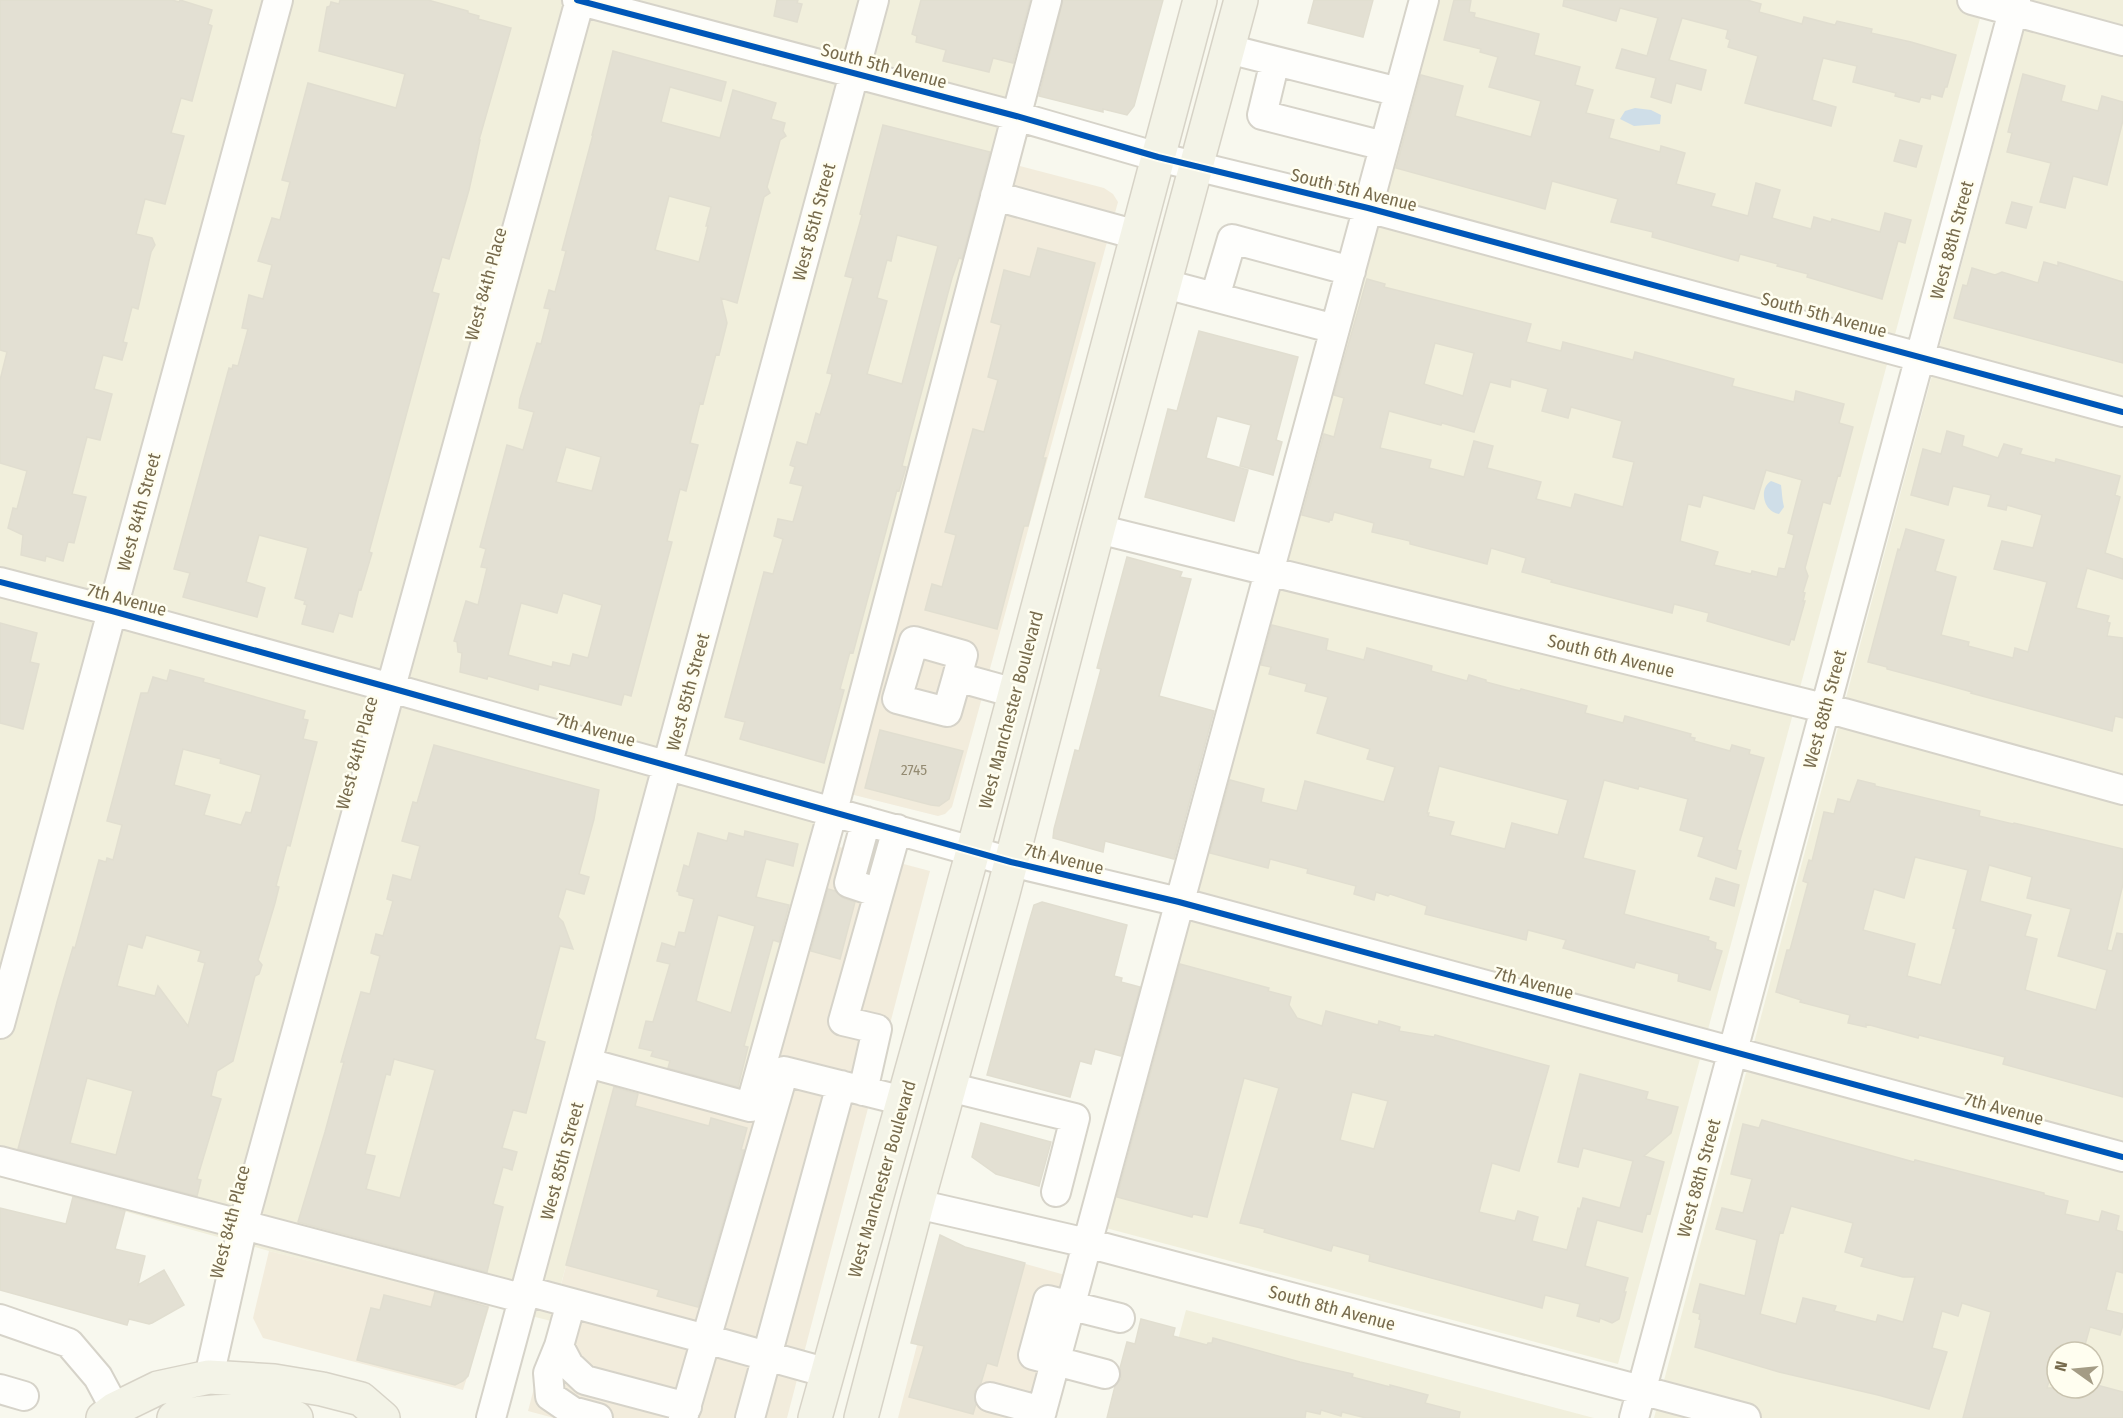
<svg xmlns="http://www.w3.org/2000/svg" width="2123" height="1418" viewBox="0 0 2123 1418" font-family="'Fira Sans Condensed',sans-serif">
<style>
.residential{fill:#f1efdc;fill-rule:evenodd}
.commercial{fill:#f2ecdc}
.water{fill:#cfdee8}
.building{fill:#e3e0d3;stroke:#e1ded0;stroke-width:1.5;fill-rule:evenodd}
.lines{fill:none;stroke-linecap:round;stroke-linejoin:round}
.minor-casing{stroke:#d6d3c9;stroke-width:32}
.major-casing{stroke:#d7d3c7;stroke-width:36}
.minor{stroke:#fefefc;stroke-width:28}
.major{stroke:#f3f3e7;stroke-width:33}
.cycleway-casing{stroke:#fffef0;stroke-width:10}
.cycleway{stroke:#0057b8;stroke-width:6}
.labels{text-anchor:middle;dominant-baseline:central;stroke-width:5;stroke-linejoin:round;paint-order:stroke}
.number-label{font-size:15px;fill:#948b72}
.street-label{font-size:18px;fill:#776b4d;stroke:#fffef0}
</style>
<rect width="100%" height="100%" fill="#f8f8ee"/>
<!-- residential -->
<path class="residential" d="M0 0H1051L755 1123 615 1085 551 1321 269 1251 0 1177Z
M1434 0H1985L1618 1364 1102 1227Z
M2032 0H2123V1418H1654ZM2057 1352H2093V1388H2057Z
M1186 1310 1594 1418H1157Z"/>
<!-- commercial -->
<path class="commercial" d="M1008 163 1104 188 1113 194 1118 202 952 807 945 814 938 816 842 792Z
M828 844 930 871 787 1418H554L528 1411 613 1086 755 1123Z
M944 1241 1065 1275 1027 1418H898Z
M269 1251 490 1305 463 1390 263 1338 253 1318Z"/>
<!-- water -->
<path class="water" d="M1635 108 1651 110 1661 115 1660 124 1634 126 1620 119 1625 111Z
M1771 481 1781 485C1782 492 1782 499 1784 507L1779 514C1764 512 1758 489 1771 481Z"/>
<!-- building -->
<path class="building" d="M0 0H172L179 2 180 0 212 10 208 24 212 26 192 101 181 98 171 133 184 136 165 204 145 199 136 234 152 238 155 245 151 252 138 309 132 307 123 342 127 343 122 360 103 355 94 389 112 394 100 440 87 437 72 494 86 497 74 543 68 542 63 561 46 556 45 561 21 555 23 535 8 528 13 508 17 509 27 471 0 463V380L7 352 0 350Z
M340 0H428L468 11V13L479 16 478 19 511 28 479 140H480L469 190 449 259 442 257 432 292 439 294 369 552 372 553 361 590 359 589 352 617 339 613 333 632 302 624 307 605 304 604 305 601 295 598 308 548 259 535 246 582 265 588 257 617 183 597 190 573 174 569 229 368 232 369 233 365 238 366 248 329 242 328 249 295 263 299 272 265 258 261 272 218 280 220 290 182 282 180 308 83 396 108 405 74 319 51 327 7 330 6 331 2 339 4Z
M777 0H798L797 3 802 4 797 22 774 16Z
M921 0H1030L1013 63 993 58 989 72 943 61 946 50 916 42 917 36 912 34Z
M1063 0H1163L1134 106 1127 115 1103 109V112L1039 96Z
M1314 0H1373L1363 37 1308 23Z
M1454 0H1471L1469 12 1475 13 1474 17 1539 34 1534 55 1580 67 1575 85 1593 90 1586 113 1614 120 1609 138 1660 152 1661 146 1685 153 1676 184 1715 194 1711 206 1748 216 1756 183 1780 190 1772 218 1811 229 1814 217 1831 222 1832 219 1880 232 1885 213 1911 220 1905 243 1898 241 1882 299 1807 277 1808 274 1777 266 1778 264 1740 254 1738 261 1652 237 1653 232 1611 222 1618 199 1552 181 1545 209 1396 168 1421 75 1463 86 1455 116 1531 137 1541 101 1489 87 1498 57 1480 52 1481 49 1444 40Z
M1564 0H1747L1761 4 1759 12 1802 24 1804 17 1835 25 1837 21 1872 29 1871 33 1911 42 1956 55 1947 87H1945L1942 97 1931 94 1930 99 1921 97 1919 102 1895 96 1896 93 1853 82 1857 66 1823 58 1812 100 1836 107 1831 126 1745 103 1758 56 1728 47 1730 40 1726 38 1728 30 1682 18 1669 60 1706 70 1701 90 1676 83 1671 103 1651 97 1656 78 1616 68 1622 49 1647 56 1658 18 1620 8 1616 21 1563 6Z
M613 51 726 82 721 101 670 87 661 122 720 138 733 90 776 103 771 119 785 123 783 131 786 136 780 140 778 148 767 187 770 193 764 197 737 303 721 298 727 323 719 355 716 354 703 404 700 403 690 443 698 445 686 491 680 489 667 541 672 542 631 696 624 694 621 705 539 684 538 690 488 676 487 679 460 672 462 653 458 652 457 642 454 641 466 601 478 605 487 568 481 567 486 549 480 547 507 445 523 450 534 412 519 408 520 399 537 343 541 344 550 309 544 308 549 290 555 292 566 251 562 250 593 135H592ZM669 196 711 207 706 226H708L699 262 655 250ZM566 447 601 457 592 491 556 482ZM563 593 602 605 588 658 573 654 570 666 553 662 552 667 508 655 521 603 557 613Z
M2023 74 2065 86 2061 101 2098 111 2102 96 2123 102V120L2107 185 2073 176 2065 208 2040 202 2051 163 2007 152 2012 133 2008 132Z
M883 125 990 152 962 259 959 258 952 278 910 435 902 466 906 467 899 491 897 490 853 653 850 652 840 689 844 690 824 763 740 739 745 722 725 717 764 572 773 574 783 539 774 536 778 519 793 522 803 486 790 483 795 467 790 465 797 442 807 445 816 413 820 415 831 379 832 374 827 373 853 278 845 276 862 215 860 214ZM897 235 938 246 902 384 867 374 887 301 877 298 887 260 891 261Z
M1900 140 1922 146 1916 167 1894 161Z
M2012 202 2032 207 2026 228 2006 223Z
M1038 248 1095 263 1043 458H1046L1028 526H1024L997 629 925 610 932 584 942 587 956 535 945 532 973 429 984 432 998 380 988 377 1001 325 991 322 1004 270 1030 277Z
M2044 262 2058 266V262L2123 282V363L1954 318 1963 285 1967 286 1972 268 1995 275 2002 272 2038 283Z
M1367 279 1385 284 1384 287 1531 324 1526 342 1561 351 1563 342 1633 360 1635 352 1734 379 1732 386 1794 402 1796 391 1844 404 1839 423 1853 427 1840 476 1838 475 1830 504 1823 502 1805 568 1808 576 1803 592 1805 593 1803 601H1805L1794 640 1791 639 1789 645 1707 621 1709 613 1674 604 1672 613 1551 582 1552 580 1522 572 1526 558 1491 548 1487 564 1410 544V541L1372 532 1374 523 1334 512 1332 520 1330 519 1329 522 1302 515 1324 434 1334 437 1344 398 1334 395ZM1435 343 1474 353 1463 396 1424 384ZM1511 379 1548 389 1542 411 1568 418 1571 407 1622 421 1613 457 1634 462 1623 507 1575 494 1571 508 1536 499 1541 482 1487 468 1493 446 1474 441 1464 477 1429 468 1431 460 1380 448 1389 411 1441 425 1442 423 1474 432 1490 382 1510 387ZM1766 470 1802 480 1788 533 1794 535 1785 569 1779 568 1777 577 1752 571 1751 574 1714 565 1718 552 1680 541 1688 504 1700 507 1703 495 1754 509Z
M1199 331 1298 357 1276 440 1282 442 1273 475 1240 466 1251 425 1217 416 1206 458 1248 470 1234 521 1145 497 1168 409 1177 411Z
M1947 431 1964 436 1962 446 1998 458 2004 444 2022 449 2020 454 2055 463 2056 459 2120 476 2115 495 2120 497 2105 553 2123 559V579L2087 568 2076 608 2109 616 2107 622 2110 623 2107 636 2123 638V718L2115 716 2112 731 1971 693 1972 692 1936 682 1887 669V667L1868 662 1898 549 1900 550 1906 529 1944 540 1935 571 1956 577 1941 635 1969 642 1968 646 2013 658 2015 648 2028 652 2047 582 1994 569 2002 541 2033 548 2042 515 2007 505 2006 510 1988 506 1991 495 1953 486 1948 505 1911 495 1923 449 1941 454Z
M1127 557 1182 572 1180 577 1191 579 1159 696 1214 711 1174 859 1105 841 1103 852 1053 838 1054 829 1075 750 1079 751 1101 669 1097 668Z
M0 623 37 633 30 662 39 664 23 729 0 723Z
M1272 625 1328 639 1326 650 1364 660 1367 648 1432 666 1431 671 1467 681 1469 675 1486 680V682L1520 691 1521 689 1560 699 1587 706 1585 713 1623 723 1625 716 1691 734 1690 737 1695 738 1694 741 1730 751 1732 745 1750 750 1749 754 1764 758 1737 850 1741 851 1736 869 1698 856 1704 837 1680 830 1688 799 1639 786 1638 789 1604 780 1583 858 1635 871 1624 914 1709 937 1708 940 1716 943 1715 949 1722 951 1710 990 1678 981 1679 974 1636 962 1634 968 1563 948 1566 940 1528 930 1526 940 1425 914 1427 906 1390 894 1388 896 1376 892 1374 900 1354 894 1356 886 1307 873 1308 869 1270 859 1268 868 1210 853 1230 780 1264 789 1261 802 1297 811 1305 781 1384 802 1395 767 1367 759 1370 749 1317 733 1328 697 1305 691 1307 684 1269 674 1271 667 1261 665ZM1439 766 1568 800 1558 835 1512 823 1505 849 1450 835 1454 822 1428 816 1429 813H1427Z
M170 670 204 679 203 682 305 711 303 719 308 720 303 739 317 742 290 846 287 845 276 886 279 887 275 903 258 960 262 965 259 974 255 976 233 1061 217 1071 211 1096 221 1099 197 1179 201 1180 197 1196 18 1149 57 1002 73 947 75 948 99 860 106 862 107 858 113 860 122 825 107 821 141 693H148L153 677 167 681ZM183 749 221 759 220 763 261 775 251 813 246 812 241 825 204 815 210 795 174 785ZM146 935 201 951 198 961 205 963 188 1026 158 986 155 996 117 986 128 944 142 948ZM87 1078 133 1091 116 1155 70 1143Z
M880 730 963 751 949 799 939 806 931 805 865 788Z
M434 745 599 790 594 819 579 874 589 877 584 894 566 889 558 917 563 922 573 949 560 946 535 1039 545 1042 526 1113 513 1110 502 1148 517 1152 512 1170 503 1167 493 1204 503 1207 487 1272 298 1222 325 1132 344 1062H341L361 992 370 994 380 956 371 953 376 934 383 936 393 901 387 899 393 875 411 880 420 846 402 841 413 802 417 803ZM394 1059 435 1070 400 1198 366 1189 375 1156 365 1154 386 1074 390 1075Z
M1858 780 1875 784V786L1980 811 1979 816 2013 824 2014 823 2123 849V884L2107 950 2112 951 2117 933 2123 934V1097L2003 1064 2005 1057 1919 1035 1918 1038 1866 1024V1027L1848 1023 1850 1015 1800 1002 1801 1000 1776 992 1787 950H1790L1808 883 1803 881 1809 860 1812 861 1824 812 1834 814 1838 799 1850 802ZM1915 857 1968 870 1953 928 1956 929 1941 985 1907 976 1915 944 1863 930 1874 889 1904 898ZM1989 865 2032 877 2027 898 2071 909 2058 956 2107 970 2096 1010 2025 990 2037 939 2025 936 2031 915 1980 901Z
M745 831 798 844 793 866 766 859 756 897 789 905 779 942 773 940 744 1046 748 1047 738 1087 668 1068 670 1061 651 1056 653 1051 639 1048 646 1021 653 1022 670 964 657 961 662 943 675 947 679 932 685 933 694 899 679 895V892L677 891 684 865 689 867 698 833 727 841 729 833 744 837ZM718 915 755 926 731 1013 696 1001Z
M1716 878 1739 885 1734 906 1710 899Z
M828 889 835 891 843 898 855 902 840 959 811 951Z
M1042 902 1127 925 1114 976 1122 978 1121 982 1140 987 1121 1056 1095 1049 1091 1064 1080 1061 1070 1097 987 1075 1029 922 1034 905Z
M1180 964 1269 988 1268 991 1291 997 1289 1005 1297 1018 1322 1026 1326 1011 1378 1025 1379 1021 1400 1027 1399 1031 1434 1037 1435 1035 1549 1066 1519 1171 1492 1163 1479 1212 1515 1221 1518 1211 1538 1217 1532 1241 1567 1250 1578 1208 1580 1209 1583 1198 1620 1208 1633 1161 1583 1148 1578 1167 1558 1162 1580 1074 1648 1092 1646 1099 1678 1107 1671 1133 1644 1156 1664 1162 1650 1214 1647 1213 1642 1232 1597 1220 1585 1266 1628 1278 1624 1292H1626L1619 1319 1612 1323 1600 1318 1599 1322 1577 1316 1580 1304 1545 1295 1542 1308 1369 1261 1370 1255 1333 1245 1331 1251 1264 1232 1265 1229 1240 1223 1279 1088 1244 1078 1207 1217 1193 1214 1192 1217 1117 1197ZM1352 1092 1388 1101 1374 1149 1340 1140Z
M614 1087 638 1094 635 1106 709 1126 711 1118 747 1128 741 1150H744L698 1307 657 1296 659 1290 566 1265Z
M1762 1120 1914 1162 1915 1160 2044 1193V1195L2068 1201 2065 1214 2099 1222 2102 1211 2119 1216 2116 1230 2123 1232V1273L2116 1271 2106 1310 2123 1314V1325L2120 1335 2090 1327 2083 1352H2057L2047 1388H2093V1384L2123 1392V1418H1963L1991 1312 1962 1303 1958 1316 1942 1311 1932 1348 1947 1352 1929 1409 1878 1395 1779 1372 1695 1347 1701 1320 1699 1319 1700 1314 1693 1312 1700 1284 1745 1296 1757 1240 1716 1229 1722 1208 1743 1213 1752 1179 1731 1174 1743 1124 1759 1128ZM1791 1206 1853 1223 1845 1252 1864 1258 1861 1266 1903 1277H1915L1903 1322 1878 1315 1876 1322 1834 1311 1836 1306 1803 1298 1796 1324 1760 1314 1780 1232 1783 1233Z
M981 1123 1051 1142 1039 1186 996 1174 972 1157Z
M73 1197 125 1211 115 1249 145 1256 138 1285 164 1270 184 1305 152 1323 149 1324 129 1319 127 1325 0 1290V1208L66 1224Z
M940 1235 965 1247 1025 1263 997 1366 987 1363 981 1383 974 1392 976 1404 973 1414 909 1397 924 1346 911 1343Z
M435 1292 488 1307 468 1376 463 1381 455 1385 357 1360 371 1308 380 1310 384 1295 431 1307Z
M1141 1319 1175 1328 1173 1336 1207 1345 1208 1343H1212L1213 1338 1300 1362 1353 1374 1352 1377 1390 1387V1385L1428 1395 1425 1403 1460 1412 1459 1418H1366L1342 1412 1341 1416 1321 1410 1320 1414 1306 1411 1305 1418H1107L1115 1386 1121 1379 1120 1368 1127 1342 1135 1344Z"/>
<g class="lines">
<defs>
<path id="minor" d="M577 0 1016 116 1158 157 1368 208 2123 412
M1972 0 2123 41
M1228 49 1399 92
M1275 61 1262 115 1384 146
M995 196 1137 235
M1165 284 1335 329
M1215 297 1232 239 1351 271
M1098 529 1844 713 2123 790
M0 582 112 611 391 688 1011 862 1179 902 2123 1157
M957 677 947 712 897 699 914 641 963 655 957 677 1015 693
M866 821 849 883 879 893
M0 1024 278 0
M588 1063 750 1107 833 811 1047 0
M949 1087 1075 1118 1056 1192
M863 1091 877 1029 843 1021 897 829
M0 1161 525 1299
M917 1204 1087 1243 1746 1418
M527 1291 706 1339 784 1071 904 1101
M571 1303 559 1346 548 1373 550 1396 572 1411 598 1418
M0 1319 69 1343 98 1377 120 1418
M559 1346 569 1365 585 1380 687 1407
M1105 1374 1033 1355 1048 1300 1120 1318
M209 1377 243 1225 580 0
M0 1389 24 1396
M990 1397 1042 1411
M491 1418 874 0
M683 1418 706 1339 828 1373
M750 1418 841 1085
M1040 1418 1424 0
M1634 1418 2016 0"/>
<path id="major" d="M103 1418 115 1409 158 1388 209 1377 274 1381 322 1389 361 1399 383 1418
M174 1418C214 1408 256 1410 296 1418
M815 1418 973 851 1200 0
M861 1418 917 1204 1002 897 1098 529 1241 0"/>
</defs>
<!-- minor casing -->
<use href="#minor" class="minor-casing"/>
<!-- major casing -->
<use href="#major" class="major-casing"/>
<!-- minor -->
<use href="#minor" class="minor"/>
<!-- major -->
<use href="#major" class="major"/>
<defs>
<path id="cycleway" d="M577 0 1016 116 1158 157 1368 208 2123 412
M0 582 112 611 391 688 1011 862 1179 902 2123 1157"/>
</defs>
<!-- cycleway casing -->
<use href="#cycleway" class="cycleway-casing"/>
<!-- cycleway -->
<use href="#cycleway" class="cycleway"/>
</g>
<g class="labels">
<!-- number labels -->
<g class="number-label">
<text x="914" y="770">2745</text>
</g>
<!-- street labels -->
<g class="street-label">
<text transform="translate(884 66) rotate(15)">South 5th Avenue</text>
<text transform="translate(1354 190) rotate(14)">South 5th Avenue</text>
<text transform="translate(814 222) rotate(-75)">West 85th Street</text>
<text transform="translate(1952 240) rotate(-75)">West 88th Street</text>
<text transform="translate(486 284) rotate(-75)">West 84th Place</text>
<text transform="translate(1824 315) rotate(15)">South 5th Avenue</text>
<text transform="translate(139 512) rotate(-75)">West 84th Street</text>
<text transform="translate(127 600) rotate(15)">7th Avenue</text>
<text transform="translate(1611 656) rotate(14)">South 6th Avenue</text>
<text transform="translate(688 692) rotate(-75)">West 85th Street</text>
<text transform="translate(1825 709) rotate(-75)">West 88th Street</text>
<text transform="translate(1011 710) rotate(-75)">West Manchester Boulevard</text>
<text transform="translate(596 730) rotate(16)">7th Avenue</text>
<text transform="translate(357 753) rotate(-75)">West 84th Place</text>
<text transform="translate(1064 859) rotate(14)">7th Avenue</text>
<text transform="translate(1534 983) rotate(15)">7th Avenue</text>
<text transform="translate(2004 1109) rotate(15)">7th Avenue</text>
<text transform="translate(562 1161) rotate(-75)">West 85th Street</text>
<text transform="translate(1699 1178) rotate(-75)">West 88th Street</text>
<text transform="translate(882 1179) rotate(-74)">West Manchester Boulevard</text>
<text transform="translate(230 1222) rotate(-76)">West 84th Place</text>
<text transform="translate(1332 1308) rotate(15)">South 8th Avenue</text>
</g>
</g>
<!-- north arrow -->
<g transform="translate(2075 1370) rotate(285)"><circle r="28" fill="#fffef0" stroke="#c9c3af" stroke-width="1.5"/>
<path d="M0-4.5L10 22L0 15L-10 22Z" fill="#a49c85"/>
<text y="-9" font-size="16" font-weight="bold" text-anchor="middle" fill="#776b4d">N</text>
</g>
</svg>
